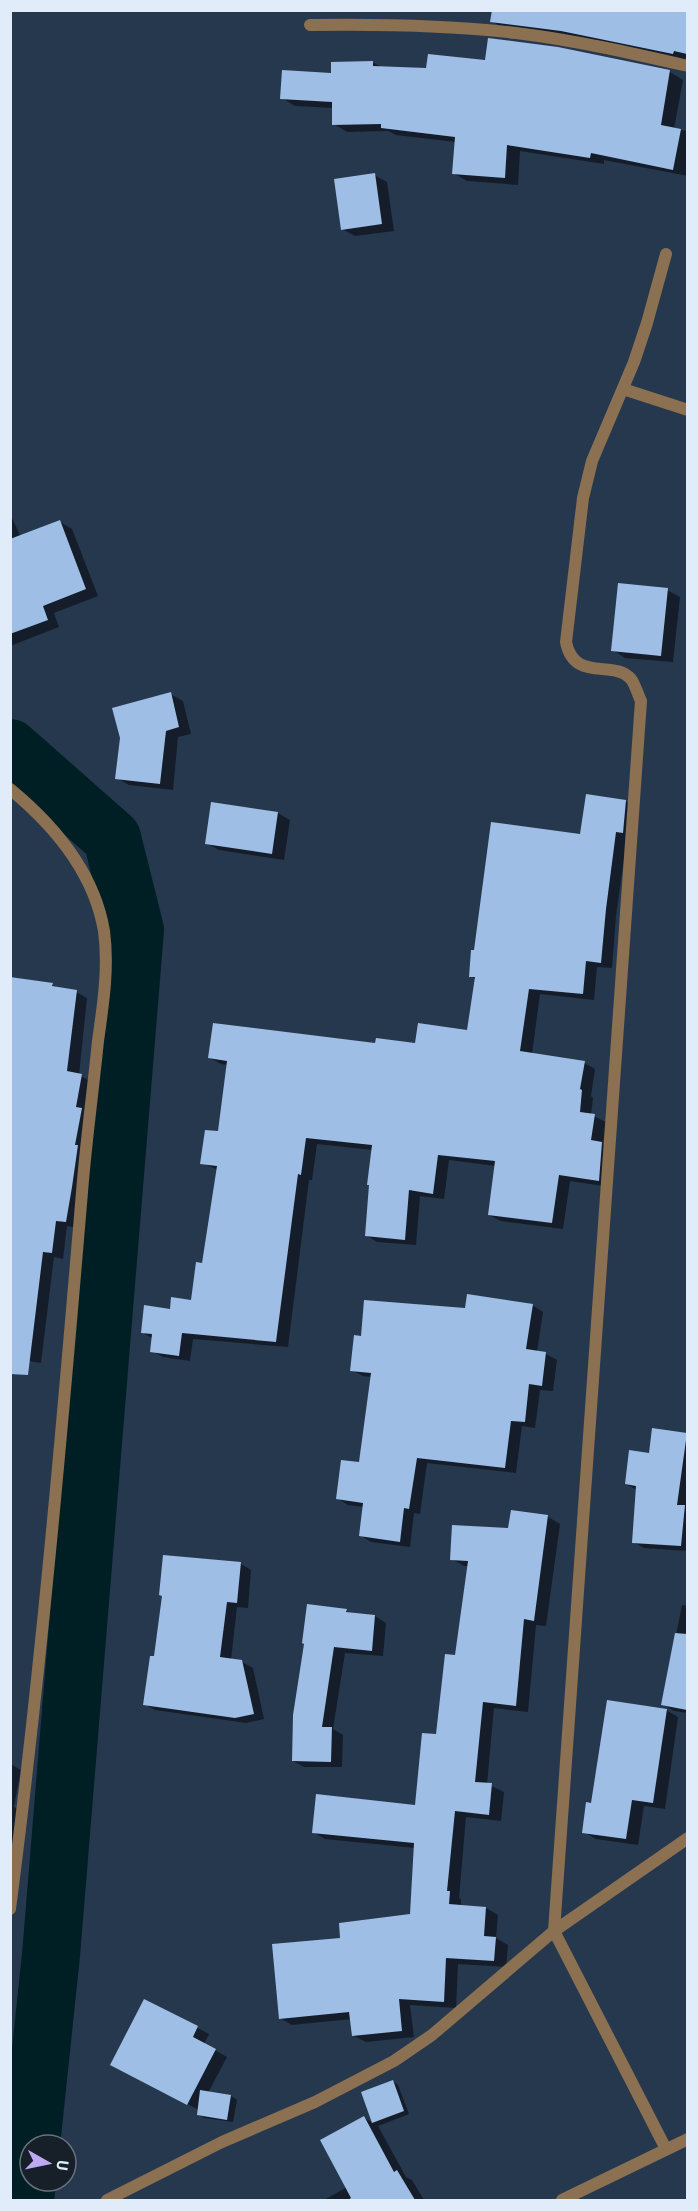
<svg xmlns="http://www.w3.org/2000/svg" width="698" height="2211" viewBox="0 0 698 2211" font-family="Barlow,sans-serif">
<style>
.shadow{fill:#0007}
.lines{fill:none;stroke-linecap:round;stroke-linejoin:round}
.river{stroke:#001f24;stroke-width:58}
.building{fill:#9ebee5}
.minor{stroke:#8b7051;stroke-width:12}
</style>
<rect width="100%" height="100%" fill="#26384e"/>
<!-- shadow -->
<path class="shadow" d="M493 10H688V57L686 56 685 60 503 28 492 21Z
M486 61 643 66 670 72 683 80 674 129 688 131V176L604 160V164L520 151 518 185 467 181 453 173 456 142 396 135 388 131 347 132 334 124 333 108 295 106 282 98 333 75 372 62 383 68 427 70Z
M374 175 387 182 394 231 355 236 342 229Z
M10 514 21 537 60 522 72 529 98 596 54 613 59 627 10 646Z
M667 590 680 597 673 662 625 658 613 650Z
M170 694 183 701 191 734 178 737 173 790 129 785 117 778Z
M625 801 637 808 627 837 616 916 612 968 597 967 594 1000 540 994 532 1054 584 1063 595 1069 591 1096 593 1098 591 1115 606 1122 603 1144 612 1150 610 1187 570 1181 563 1229 501 1221 489 1215 496 1166 449 1160 444 1199 420 1196 416 1245 377 1242 366 1235 373 1150 317 1144 312 1180H309L288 1347 193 1339 190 1361 163 1357 152 1351 153 1339 142 1332 171 1311 192 1302 204 1265 218 1170 202 1163 220 1133 228 1065 221 1064 210 1058 377 1045 416 1044 469 1032 476 979 470 976 475 952 581 836Z
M278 813 290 820 284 860 219 850 206 843Z
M10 978 52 985 59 989 76 992 87 998 79 1075 92 1082 77 1228 67 1226 63 1259 54 1257 41 1363 15 1359 10 1387Z
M532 1305 543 1312 537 1352 546 1354 557 1360 553 1391 540 1390 535 1428 522 1426 516 1473 427 1463 420 1514 414 1513 410 1547 371 1542 360 1535 364 1507 348 1505 337 1498 360 1464 372 1377 363 1376 352 1370 363 1337 466 1310Z
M688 1435V1551L644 1548 633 1542 637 1490 626 1484 650 1454Z
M512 1512 548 1517 560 1524 546 1626 536 1625 528 1712 494 1708 487 1784 504 1792 501 1821 466 1817 459 1898 461 1899V1906L486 1908 498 1915 496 1938 508 1945 506 1967 458 1964 456 2008 410 2005 414 2037 366 2042 354 2036 352 2019 292 2025 280 2018 342 1939 412 1916 415 1848 325 1839 313 1832 416 1806 438 1736 457 1657 469 1566H464L452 1559 510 1529Z
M241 1564 251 1570 248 1608 237 1607 231 1660 242 1662 253 1668 264 1719 246 1723 155 1710 145 1704 156 1658Z
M682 1605 688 1606V1713L674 1711 662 1704Z
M346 1611 352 1614 375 1616 386 1623 383 1656 345 1653 333 1729 343 1735 342 1767H304L293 1761Z
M666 1710 678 1717 665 1809 644 1806 638 1845 596 1839 584 1832 593 1804Z
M10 1764 21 1770 14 1807 21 1811 10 1859Z
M145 2001 209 2034 204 2044 227 2057 208 2093 231 2096 237 2100 233 2122 204 2118 198 2114 199 2110 124 2071Z
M392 2081 398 2085 409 2114 378 2126 406 2177 412 2180 424 2200H324L347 2187 364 2118 374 2123 363 2093Z"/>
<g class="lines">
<!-- river -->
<path class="river" d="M10 748 112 838 135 930 51 1955 31 2145
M25 2200 30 2158"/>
</g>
<!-- building -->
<path class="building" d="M492 10H687V54L674 51 673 54 561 31 490 22Z
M488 38 558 47 670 70 661 125 681 129 673 170 591 153 590 158 507 145 505 178 452 174 455 137 381 128V124L332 125V102L280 99 282 70 331 73V62L373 61V66L426 68 428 54 485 60Z
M375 173 382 224 341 230 334 179Z
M60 520 86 589 43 606 48 620 10 634V539Z
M618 583 668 588 661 656 611 651Z
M171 692 179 727 166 731 160 784 115 779 120 738 112 708Z
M586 794 626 800 623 833 616 832 606 909 601 963 586 961 583 994 529 989 520 1051 585 1061 580 1089 582 1090 580 1112 595 1114 591 1140 602 1142 599 1181 559 1175 552 1223 488 1215 495 1161 438 1155 433 1194 409 1190 405 1240 365 1236 369 1185H367L372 1145 306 1138 301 1175 298 1174 276 1342 182 1333 179 1356 150 1352 152 1334 141 1333 144 1305 170 1309 171 1297 191 1300 196 1262 202 1263 217 1166 200 1164 205 1130 218 1131 227 1061 208 1058 213 1023 375 1043 376 1038 415 1043 418 1023 467 1030 475 977H469L471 950H474L491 822 580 834Z
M211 802 278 812 272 854 205 844Z
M10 977 53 983 52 986 77 990 67 1071 82 1074 76 1107 82 1108 75 1145H78L72 1187 66 1222 56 1221 52 1253 43 1252 28 1375 10 1374Z
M467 1294 533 1304 526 1349 546 1352 542 1386 529 1384 525 1422 511 1421 505 1468 417 1458 409 1509 404 1508 400 1542 359 1536 363 1503 336 1499 341 1460 359 1462 371 1373 350 1371 354 1335 361 1336 364 1300 465 1308Z
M652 1428 687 1433 677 1505H685L681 1546 632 1543 636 1486 625 1484 629 1450 649 1453Z
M511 1510 548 1515 534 1621 524 1619 516 1706 483 1702 475 1782 492 1783 489 1815 455 1811 447 1891H450L449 1904 486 1907 484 1936 496 1937 494 1961 446 1958 444 2002 399 1999 402 2031 352 2036 349 2012 279 2019 272 1944 340 1938 339 1923 410 1914 414 1843 312 1833 316 1794 415 1805 422 1733 436 1734 445 1654 455 1655 468 1561 450 1560 452 1525 508 1528Z
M163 1555 241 1562 237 1603 227 1602 220 1657 242 1660 254 1714 235 1718 143 1705 150 1656H154L162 1596 159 1595Z
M307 1604 347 1609 346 1612 375 1615 372 1651 334 1647 322 1727H332L331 1762 292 1761 293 1715 304 1644 302 1643Z
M675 1633 687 1634V1710L661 1705Z
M607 1700 667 1709 653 1803 632 1800 626 1839 582 1833 586 1802 591 1803Z
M144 1999 198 2026 193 2037 216 2049 187 2105 110 2065Z
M393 2080 404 2111 372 2123 361 2092Z
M200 2090 231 2095 227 2120 197 2115Z
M364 2116 394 2172 397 2170 415 2200H348L351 2198 320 2140Z"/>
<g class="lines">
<!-- minor -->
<path class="minor" d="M310 25C378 24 448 25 516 33 574 40 631 53 688 66
M666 254 647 323 634 362 592 461 583 498 566 642C574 683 614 659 631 679 635 684 638 695 641 701L554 1931 666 2149
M623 389 688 410
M10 789C55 826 94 872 104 931 109 968 103 1005 98 1041 93 1091 86 1141 82 1192 62 1431 41 1670 10 1909
M107 2200 222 2142 315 2102 394 2061 432 2035 554 1931 688 1838
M562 2200 688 2139"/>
</g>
<!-- border -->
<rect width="698" height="2211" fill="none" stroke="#e1ecfa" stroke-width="24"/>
<!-- north arrow -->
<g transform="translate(48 2163) rotate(99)"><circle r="28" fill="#171f29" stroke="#68717d" stroke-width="1.5"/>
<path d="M0-4.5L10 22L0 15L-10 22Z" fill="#bea9f5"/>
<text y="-9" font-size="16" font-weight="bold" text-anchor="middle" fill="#e1ecfa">U</text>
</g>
</svg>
